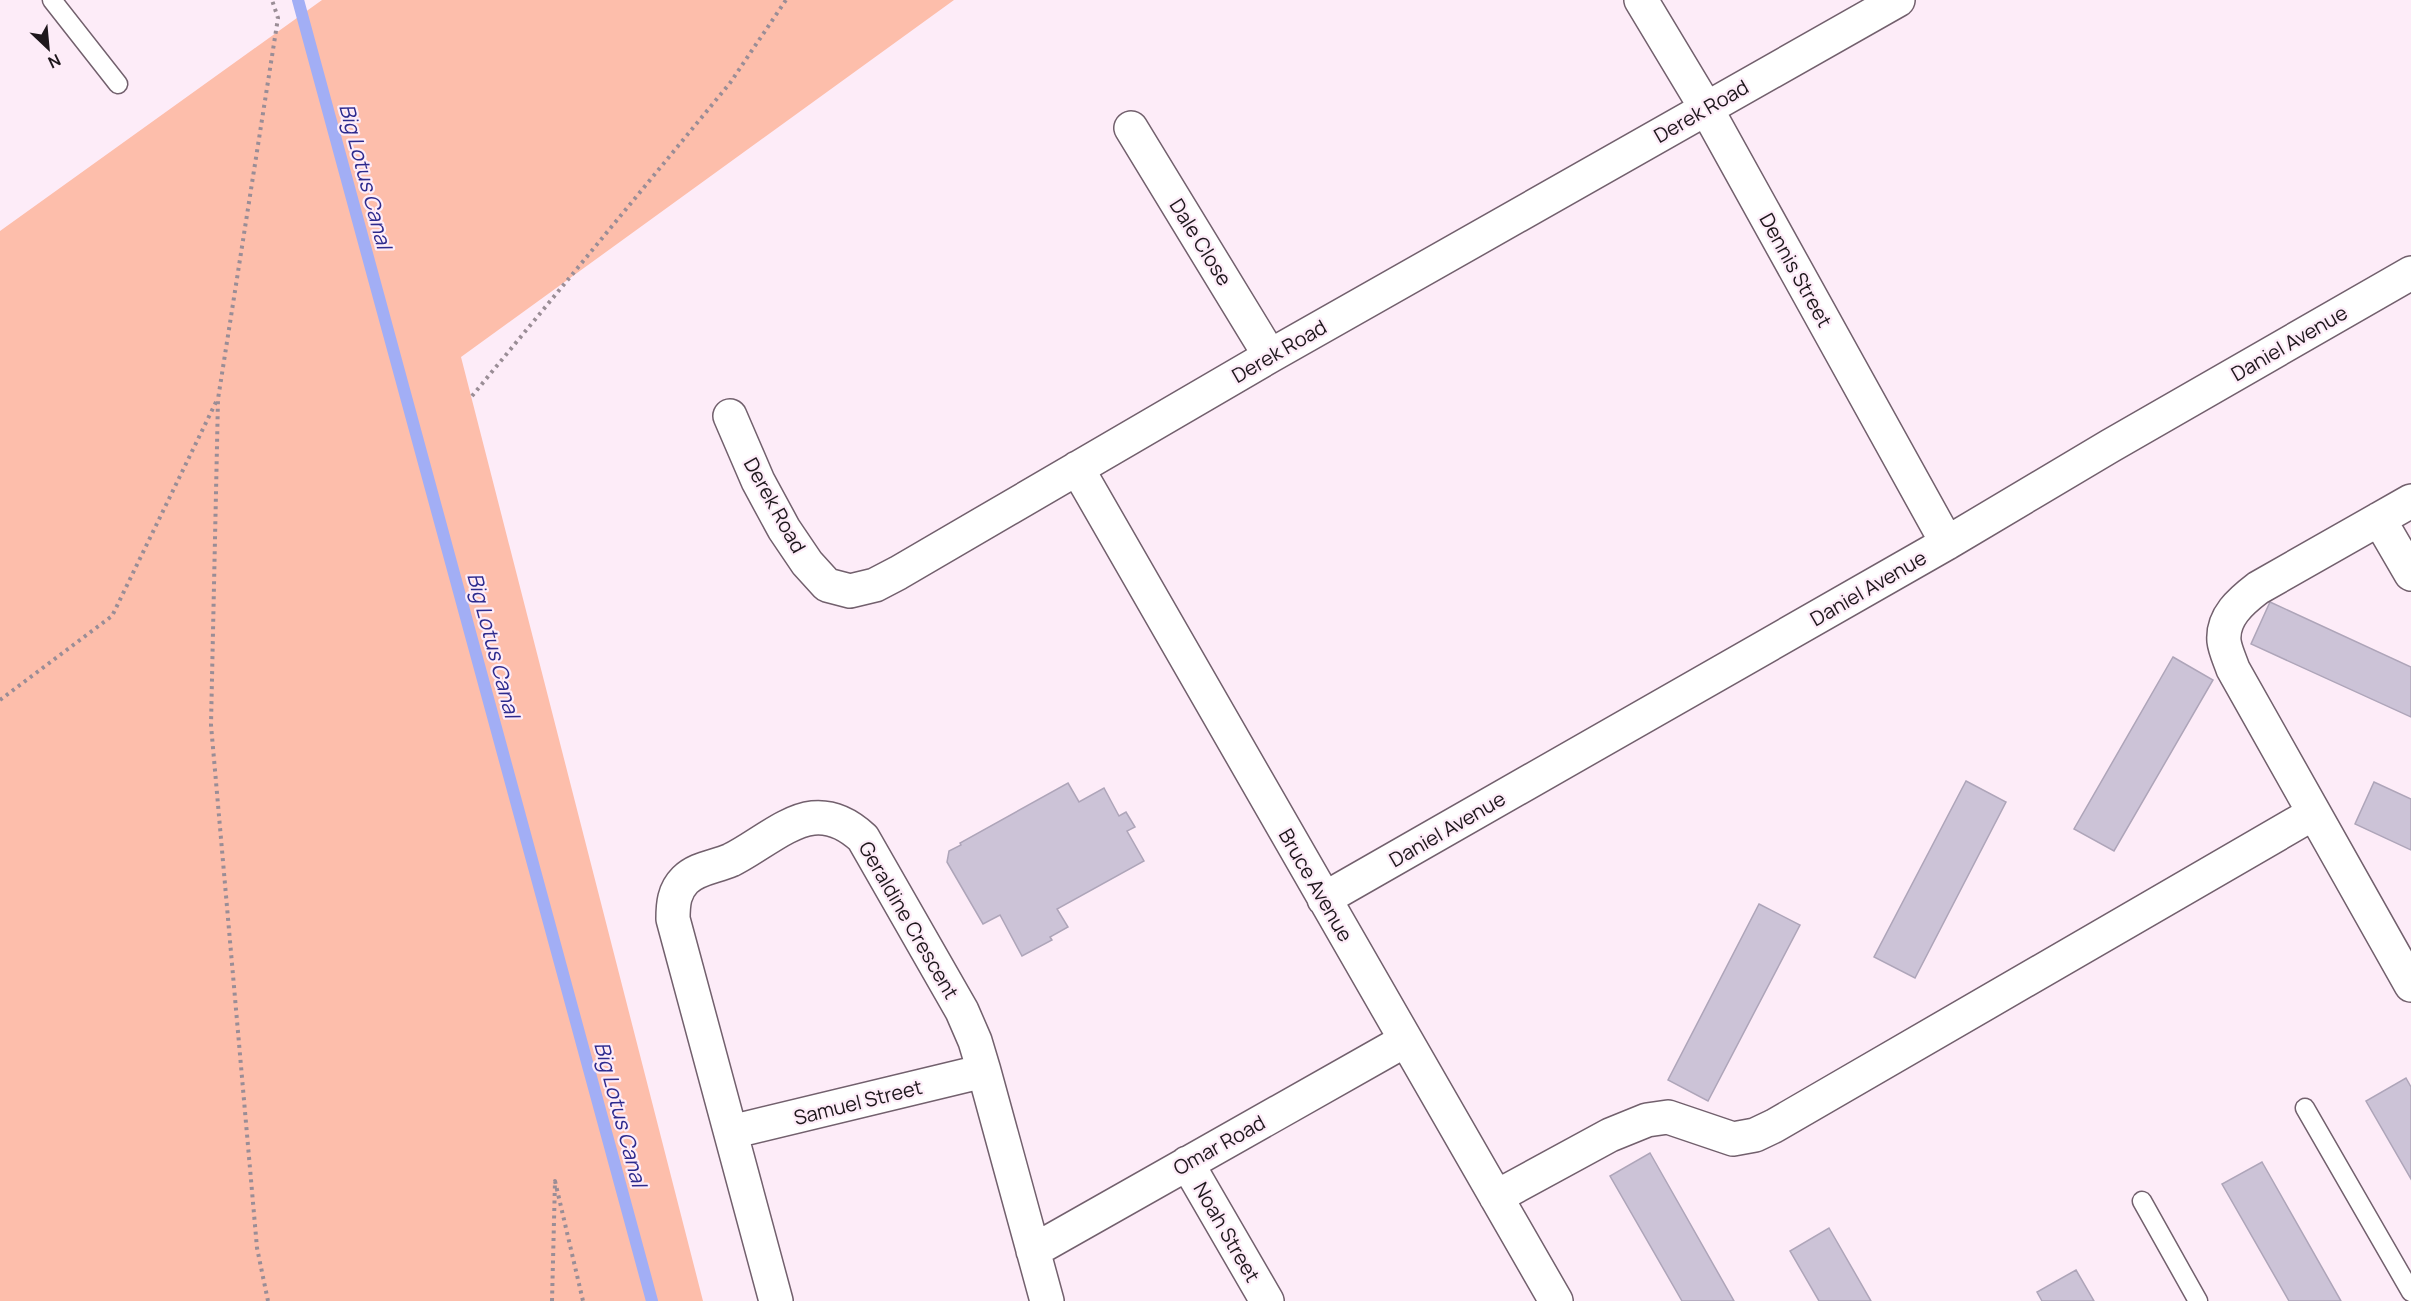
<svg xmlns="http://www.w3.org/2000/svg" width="2411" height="1301" viewBox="0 0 2411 1301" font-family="Manrope,sans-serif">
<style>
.green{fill:#fdbeab}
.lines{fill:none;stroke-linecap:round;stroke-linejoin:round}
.stream{stroke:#a2aef5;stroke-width:12}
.building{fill:#ccc3d7;stroke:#aea5b9;stroke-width:1.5}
.lane-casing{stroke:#72606d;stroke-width:21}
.street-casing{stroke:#72606d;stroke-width:36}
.path{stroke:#9a8d96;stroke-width:4;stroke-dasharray:3 4.5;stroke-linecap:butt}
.lane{stroke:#fff;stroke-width:18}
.street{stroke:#fff;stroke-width:33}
.labels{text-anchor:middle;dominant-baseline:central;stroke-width:4.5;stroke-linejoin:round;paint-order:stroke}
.street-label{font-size:20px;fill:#1e171c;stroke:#fdecf8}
.water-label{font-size:21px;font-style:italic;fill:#2d2a8d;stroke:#fdecf8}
</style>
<rect width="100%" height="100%" fill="#fdecf8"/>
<!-- green -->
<path class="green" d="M322 0H954L461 357 703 1301H0V231Z"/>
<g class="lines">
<!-- stream -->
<path class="stream" d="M298 0 652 1301"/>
</g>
<!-- building -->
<path class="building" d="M2270 602 2411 667V717L2251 644Z
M2173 657 2213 680 2114 851 2074 829Z
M1966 781 2006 802 1915 978 1874 957Z
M2374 782 2411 799V850L2355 824Z
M1068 783 1079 802 1104 788 1119 816 1126 812 1135 827 1127 831 1144 861 1057 909 1068 927 1050 937 1052 940 1022 956 1000 915 983 924 947 862 949 851 961 845 960 843Z
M1759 904 1800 925 1708 1101 1668 1080Z
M2406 1078 2411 1087V1179L2366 1101Z
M1650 1153 1734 1301H1682L1610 1176Z
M2262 1162 2341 1301H2289L2222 1184Z
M1829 1228 1871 1301H1819L1790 1251Z
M2076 1270 2094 1301H2042L2037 1292Z"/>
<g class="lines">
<defs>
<path id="lane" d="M52 0 118 84
M2305 1108 2411 1292
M2142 1201 2198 1301"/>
<path id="street" d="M1641 0 1706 108 1947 543
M1131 128 1270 356
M730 416 758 481 784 529 807 563 827 585 850 591 875 585 898 573 1270 356 1898 0
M1077 468 1556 1301
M2411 501 2258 588C2241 601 2222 617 2224 641 2225 650 2230 660 2233 669L2411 985
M2379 519 2411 574
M1324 899 1947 543 2110 446 2411 273
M731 1132 984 1071
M1187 1163 1267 1301
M1496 1197 1610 1135 1647 1120 1668 1117 1733 1139 1755 1135 1774 1126 2314 813
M1033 1251 1406 1040
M776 1301 673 919C673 904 674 891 685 880 697 868 715 867 731 860 756 848 786 821 813 818 833 816 849 825 863 838L962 1011 975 1041 984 1071 1047 1301"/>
</defs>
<!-- lane casing -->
<use href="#lane" class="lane-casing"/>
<!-- street casing -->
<use href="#street" class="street-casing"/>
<!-- path -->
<path class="path" d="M472 396 730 83 786 0
M0 700 112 616 217 400
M268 1301 257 1248 211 725 218 399 278 18 272 0
M552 1301 555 1181 583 1301"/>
<!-- lane -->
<use href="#lane" class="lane"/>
<!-- street -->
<use href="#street" class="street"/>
</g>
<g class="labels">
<!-- street labels -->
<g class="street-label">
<text transform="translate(1701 111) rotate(-30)">Derek Road</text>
<text transform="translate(1201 242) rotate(58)">Dale Close</text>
<text transform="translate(1796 270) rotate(61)">Dennis Street</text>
<text transform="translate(2289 343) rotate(-30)">Daniel Avenue</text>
<text transform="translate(1279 351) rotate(-30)">Derek Road</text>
<text transform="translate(775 505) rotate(61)">Derek Road</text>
<text transform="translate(1868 588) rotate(-30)">Daniel Avenue</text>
<text transform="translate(1447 829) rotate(-30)">Daniel Avenue</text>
<text transform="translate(1316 885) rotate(60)">Bruce Avenue</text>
<text transform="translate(909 920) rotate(60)">Geraldine Crescent</text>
<text transform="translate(858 1102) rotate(-14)">Samuel Street</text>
<text transform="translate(1219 1145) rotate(-29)">Omar Road</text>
<text transform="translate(1227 1232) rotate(60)">Noah Street</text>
</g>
<!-- water labels -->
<g class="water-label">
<text transform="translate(366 176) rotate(75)">Big Lotus Canal</text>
<text transform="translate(494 645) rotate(75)">Big Lotus Canal</text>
<text transform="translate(621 1114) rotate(75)">Big Lotus Canal</text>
</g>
</g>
<!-- north arrow -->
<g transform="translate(48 48) rotate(154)" stroke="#fdecf8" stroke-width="4.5" paint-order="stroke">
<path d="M0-4.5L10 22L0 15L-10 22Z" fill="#1e171c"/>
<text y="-9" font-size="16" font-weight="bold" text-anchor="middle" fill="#1e171c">N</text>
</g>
</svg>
